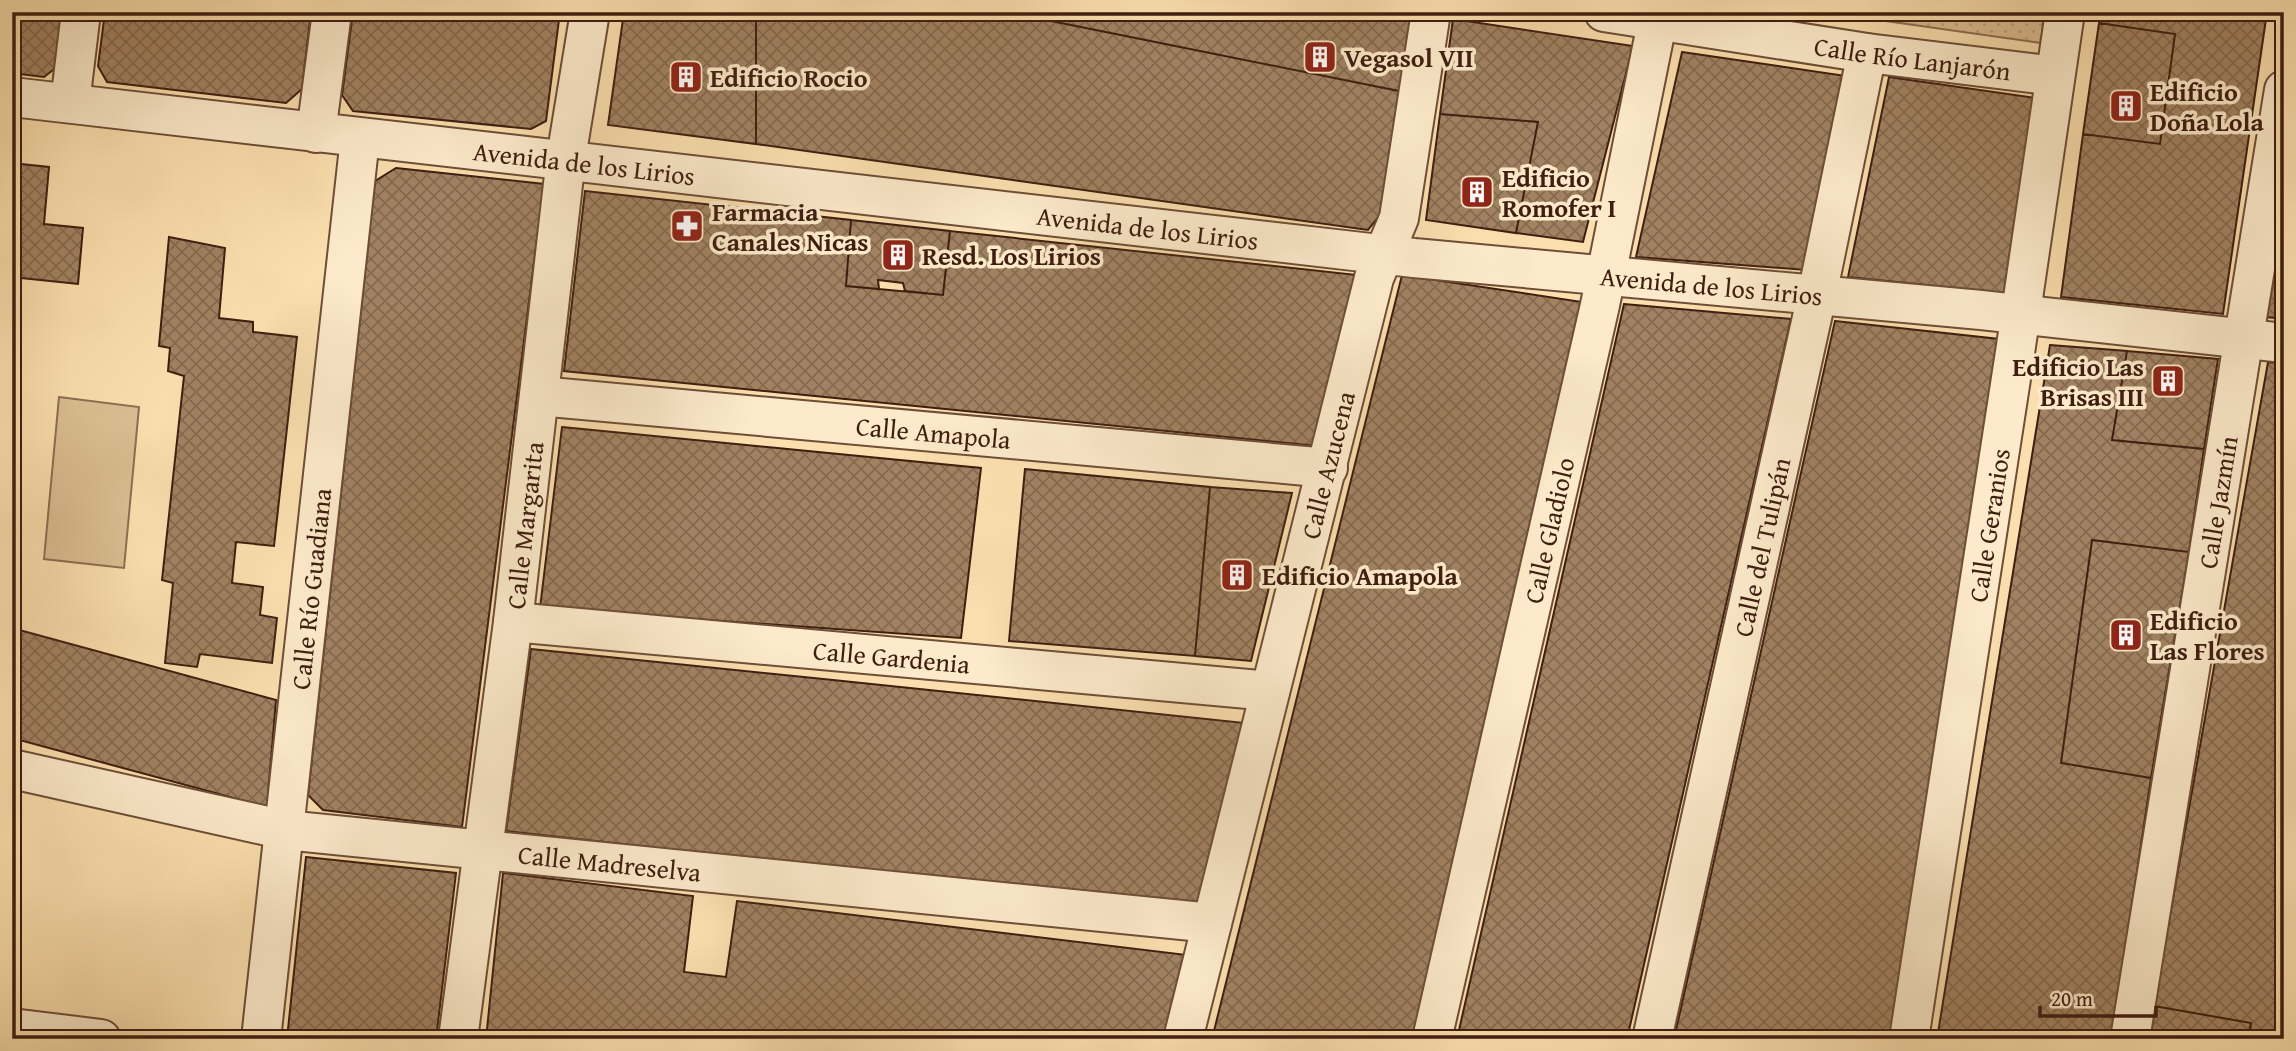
<svg xmlns="http://www.w3.org/2000/svg" width="2296" height="1051" viewBox="0 0 2296 1051" font-family="'Gentium Book Plus',serif">
<style>
.park{fill:url(#park-dots);stroke:#8d6e52;stroke-width:2}
.garden{fill:#dbbe93;stroke:#8d6e52;stroke-width:2}
.building{fill:url(#building-cross-hatch);stroke:#3f1e10;stroke-width:2}
.lines{fill:none;stroke-linecap:round;stroke-linejoin:round}
.minor-casing{stroke:#6e4e38;stroke-width:42}
.path{stroke:#3f1e10;stroke-width:4.5;stroke-dasharray:2 3.5;stroke-linecap:butt}
.minor{stroke:#fceaca;stroke-width:38}
.labels{text-anchor:middle;dominant-baseline:central;stroke-width:7;stroke-linejoin:round;paint-order:stroke}
.poi-label{font-size:26px;font-weight:bold;fill:#3f1e10;stroke:#fceaca;text-anchor:start}
.street-label{font-size:26px;fill:#3f1e10;stroke:#fceaca}
</style>
<defs>
<pattern id="park-dots" width="8" height="8" patternUnits="userSpaceOnUse" patternTransform="scale(1.75)"><rect width="8" height="8" fill="#dbbe93"/><path d="M2 2h.1M6 6h.1" fill="none" stroke="#bda37e" stroke-width="1.8" stroke-linecap="round"/></pattern>
<pattern id="building-cross-hatch" width="8" height="8" patternUnits="userSpaceOnUse" patternTransform="scale(1.75)"><rect width="8" height="8" fill="#a18262"/><path d="M0 0l8 8M0 8l8-8" fill="none" stroke="#856a4f"/></pattern>
</defs>
<rect width="100%" height="100%" fill="#fbdfae"/>
<filter id="stains"><feTurbulence type="fractalNoise" baseFrequency=".00286" numOctaves="4"/><feColorMatrix values="0 0 0 0 .2 0 0 0 0 .09 0 0 0 0 .02 0 0 0 .5 -.17"/></filter>
<radialGradient id="worn" r=".72"><stop offset=".6" stop-color="#630" stop-opacity="0"/><stop offset="1" stop-color="#630" stop-opacity=".3"/></radialGradient>
<!-- park -->
<path class="park" d="M1822 12H2044L2041 43Z"/>
<!-- garden -->
<path class="garden" d="M59 397 139 407 124 568 44 559Z"/>
<!-- building -->
<path class="building" d="M12 12H68L62 63 44 77 12 73Z
M105 12H311L302 89 286 103 107 82 98 66Z
M353 12H560L546 121 531 129 353 111 342 95Z
M624 12H756V144L608 125Z
M756 12H1006L1404 92 1390 202 1368 230 756 144Z
M1006 12H1057L1056 22Z
M1057 12H1416L1404 92 1056 22Z
M2101 12H2267L2223 314 2061 297 2083 134 2160 144 2175 34 2099 23Z
M1453 19 1633 46 1583 242 1516 233 1538 122 1440 114Z
M2099 23 2175 34 2160 144 2083 134Z
M1682 52 1846 76 1806 270 1636 257Z
M1889 77 2036 98 2004 293 1848 277Z
M1440 114 1538 122 1516 233 1426 220Z
M12 163 49 167 44 224 83 228 78 284 12 277Z
M396 168 544 184 462 827 323 810 308 795 375 181Z
M585 191 851 220 846 286 943 295 950 231 1357 275 1317 446 564 371Z
M2284 214V319L2266 317Z
M851 220 950 231 943 295 905 291 903 283 878 280 879 289 846 286Z
M169 237 225 248 219 318 253 322V332L297 337 274 546 236 542 232 583 263 587 260 615 277 618 272 663 200 654 197 667 165 663 173 583 162 580 184 376 168 371 170 348 159 346Z
M1402 275 1582 302 1414 1039H1212Z
M1624 304 1791 319 1627 1039H1457Z
M1835 321 1999 339 1891 1039H1674Z
M2050 345 2127 351 2112 440 2204 449 2189 552 2092 540 2061 763 2151 778 2112 1039H1937Z
M2127 351 2218 359 2204 449 2112 440Z
M2268 362 2284 364V1013L2280 1012 2276 1039 2249 1037 2251 1023 2154 1006Z
M562 427 981 468 961 638 540 608Z
M1025 469 1210 487 1195 656 1009 641Z
M1210 487 1292 493 1251 661 1195 656Z
M2092 540 2189 552 2151 778 2061 763Z
M12 628 276 700 267 807 12 738Z
M531 649 833 680 1245 723 1196 908 506 831Z
M306 857 456 873 436 1039H287Z
M503 873 693 896 684 972 726 977 737 901 1187 955 1167 1039H486Z
M2154 1006 2251 1023 2248 1039H2149Z"/>
<g class="lines">
<defs>
<g id="minor">
<path id="s1" d="M1604 12 1867 53 2055 76"/>
<path id="s2" d="M12 97 1414 258 1981 310 2284 343"/>
<path d="M70 103 81 12"/>
<path d="M316 133 332 12"/>
<path id="s3" d="M539 396 1328 468"/>
<path id="s4" d="M513 622 1270 691"/>
<path id="s5" d="M12 769 285 830 1212 923"/>
<path d="M12 1028 101 1039"/>
<path id="s6" d="M261 1039 360 138"/>
<path id="s7" d="M458 1039 513 622 566 158 590 12"/>
<path id="s8" d="M1183 1039 1374 278 1399 218 1431 12"/>
<path id="s9" d="M1432 1039 1600 305 1657 23"/>
<path id="s10" d="M1652 1039 1817 295 1867 53"/>
<path id="s11" d="M1909 1039 2016 346 2065 12"/>
<path id="s12" d="M2130 1039 2284 90"/>
</g>
</defs>
<!-- minor casing -->
<use href="#minor" class="minor-casing"/>
<!-- path -->
<path class="path" d="M1966 12 2024 20"/>
<!-- minor -->
<use href="#minor" class="minor"/>
</g>
<!-- icons -->
<defs>
<symbol id="building-square" viewBox="-11 -11 22 22"><rect x="-9" y="-9" width="18" height="18" rx="4" fill="#8f2418" stroke="#fceaca"/><path d="M-4-6H4V6H1V3H-1V6H-4ZM-2.5-4.3h1.7v1.8h-1.7ZM.8-4.3h1.7v1.8H.8ZM-2.5-1h1.7V.8h-1.7ZM.8-1h1.7V.8H.8Z" fill="#fff"/></symbol>
<symbol id="pharmacy-square" viewBox="-11 -11 22 22"><rect x="-9" y="-9" width="18" height="18" rx="4" fill="#8f2418" stroke="#fceaca"/><path d="M-2-6h4v4h4v4h-4v4h-4v-4h-4v-4h4Z" fill="#fff"/></symbol>
</defs>
<g fill-rule="evenodd">
<use href="#building-square" x="1301" y="38" width="38" height="38"/>
<use href="#building-square" x="667" y="58" width="38" height="38"/>
<use href="#building-square" x="2107" y="87" width="38" height="38"/>
<use href="#building-square" x="1458" y="173" width="38" height="38"/>
<use href="#pharmacy-square" x="668" y="207" width="38" height="38"/>
<use href="#building-square" x="879" y="236" width="38" height="38"/>
<use href="#building-square" x="2149" y="362" width="38" height="38"/>
<use href="#building-square" x="1218" y="556" width="38" height="38"/>
<use href="#building-square" x="2107" y="616" width="38" height="38"/>
</g>
<g class="labels">
<!-- poi labels -->
<g class="poi-label">
<text x="1344" y="57">Vegasol VII</text>
<text x="710" y="77">Edificio Rocio</text>
<text x="2150" y="91">Edificio<tspan x="2150" dy="30">Doña Lola</tspan></text>
<text x="1502" y="177">Edificio<tspan x="1502" dy="30">Romofer I</tspan></text>
<text x="712" y="211">Farmacia<tspan x="712" dy="30">Canales Nicas</tspan></text>
<text x="922" y="255">Resd. Los Lirios</text>
<text x="2144" y="366" text-anchor="end">Edificio Las<tspan x="2144" dy="30">Brisas III</tspan></text>
<text x="1262" y="575">Edificio Amapola</text>
<text x="2150" y="620">Edificio<tspan x="2150" dy="30">Las Flores</tspan></text>
</g>
<!-- street labels -->
<g class="street-label">
<text stroke="none"><textPath href="#s1" startOffset="312">Calle Río Lanjarón</textPath></text>
<text stroke="none"><textPath href="#s2" startOffset="576">Avenida de los Lirios</textPath></text>
<text stroke="none"><textPath href="#s2" startOffset="1143">Avenida de los Lirios</textPath></text>
<text stroke="none"><textPath href="#s2" startOffset="1710">Avenida de los Lirios</textPath></text>
<text stroke="none"><textPath href="#s3" startOffset="396">Calle Amapola</textPath></text>
<text stroke="none"><textPath href="#s8" startOffset="592">Calle Azucena</textPath></text>
<text stroke="none"><textPath href="#s12" startOffset="544">Calle Jazmín</textPath></text>
<text stroke="none"><textPath href="#s7" startOffset="518">Calle Margarita</textPath></text>
<text stroke="none"><textPath href="#s11" startOffset="520">Calle Geranios</textPath></text>
<text stroke="none"><textPath href="#s9" startOffset="522">Calle Gladiolo</textPath></text>
<text stroke="none"><textPath href="#s10" startOffset="504">Calle del Tulipán</textPath></text>
<text stroke="none"><textPath href="#s6" startOffset="453">Calle Río Guadiana</textPath></text>
<text stroke="none"><textPath href="#s4" startOffset="380">Calle Gardenia</textPath></text>
<text stroke="none"><textPath href="#s5" startOffset="606">Calle Madreselva</textPath></text>
</g>
</g>
<!-- margin -->
<rect width="2296" height="1051" fill="none" stroke="#fbdfae" stroke-width="42"/>
<rect x="14" y="14" width="2268" height="1023" fill="none" stroke="#3f1e10" stroke-width="3.5"/>
<rect x="21" y="21" width="2254" height="1009" fill="none" stroke="#3f1e10" stroke-width="2"/>
<!-- scale -->
<path d="M2040 1006v10h116v-10" fill="none" stroke="#3f1e10" stroke-width="3.5"/>
<text x="2051" y="1006" font-size="21" fill="#3f1e10" stroke="#fceaca" stroke-width="5" paint-order="stroke">20 m</text>
<rect width="100%" height="100%" filter="url(#stains)"/>
<rect width="100%" height="100%" fill="url(#worn)"/>
</svg>
